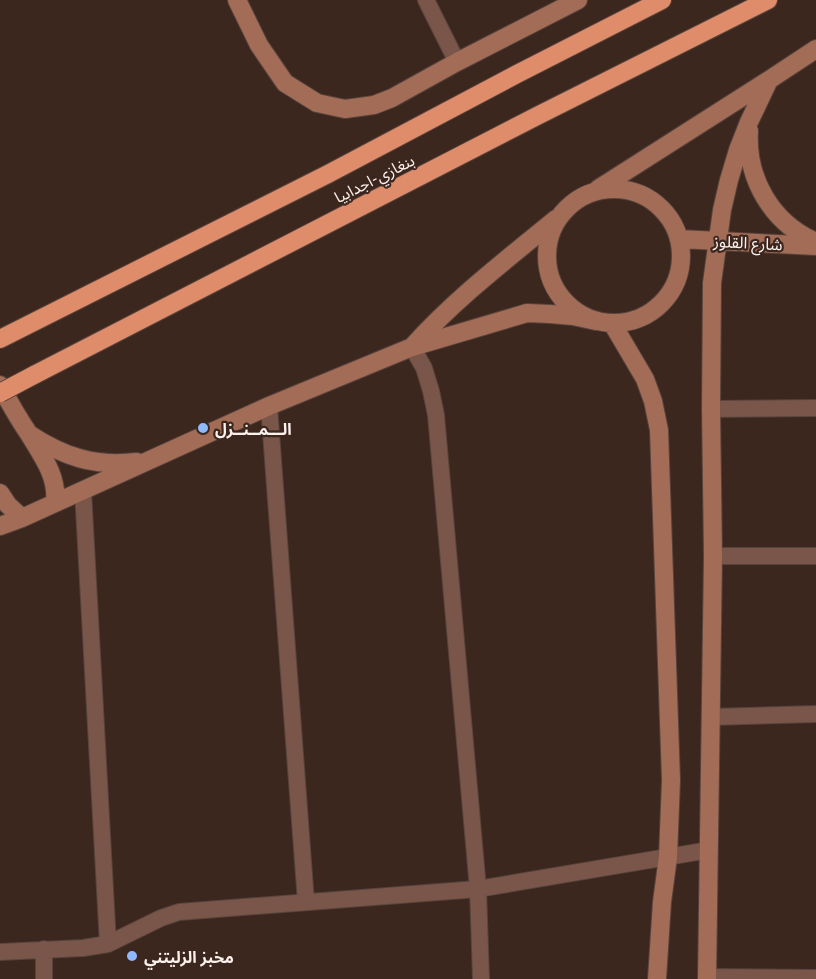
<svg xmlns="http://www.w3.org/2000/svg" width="816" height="979" viewBox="0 0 816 979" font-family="Lato,'Noto Sans Arabic',sans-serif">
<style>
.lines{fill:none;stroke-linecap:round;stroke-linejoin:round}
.street-casing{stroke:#57433c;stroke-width:18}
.secondary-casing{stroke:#57433c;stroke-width:20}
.highway-casing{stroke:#57433c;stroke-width:20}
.street{stroke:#795649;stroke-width:16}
.secondary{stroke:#a26c57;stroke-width:18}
.highway{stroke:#df8c6b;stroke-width:18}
.highway-bridge-casing{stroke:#57433c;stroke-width:20;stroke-linecap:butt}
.highway-bridge{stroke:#df8c6b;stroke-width:18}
.poi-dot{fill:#90b8fd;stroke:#3c271f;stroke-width:2}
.labels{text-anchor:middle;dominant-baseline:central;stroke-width:4.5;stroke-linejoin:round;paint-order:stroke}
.street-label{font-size:16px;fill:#fdf1ed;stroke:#3c271f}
.poi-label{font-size:16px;font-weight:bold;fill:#fdf1ed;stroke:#3c271f;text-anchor:start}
</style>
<rect width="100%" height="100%" fill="#3c271f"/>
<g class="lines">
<defs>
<path id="street" d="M426 0 457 62
M412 347 424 368 431 391 436 415 478 889 481 979
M269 406 306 902
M711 409 816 408
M83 491 108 944
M713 556H816
M711 717 816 714
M44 949V979
M0 952 83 948 108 944 161 918 179 912 478 889 709 850
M707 977 816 978"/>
<path id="secondary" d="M237 0 259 45 285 83 317 103 345 109 374 105 392 98 457 62 578 0
M749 131C746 179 772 223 816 242
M547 256a67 67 0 1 1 134 0a67 67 0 1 1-134 0Z
M598 189 769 80 816 49
M679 239 816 246
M612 323 645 379 653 401 659 430 671 780 668 857 662 902 657 979
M412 347C455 299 506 260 556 219
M0 385C9 402 18 418 29 434 42 456 58 476 55 503
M29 434C64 457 95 467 137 462
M0 493 8 505 22 518
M0 526 22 518 269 406 412 347 527 313 550 314 573 316 596 321
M707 979 713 556 711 409 712 283 722 210 729 180 738 150 749 122 769 80"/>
<path id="highway" d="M0 339 328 174 517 74 662 0
M34 375 537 116 768 0"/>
</defs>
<!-- street casing -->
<use href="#street" class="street-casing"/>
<!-- secondary casing -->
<use href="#secondary" class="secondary-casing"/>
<!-- highway casing -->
<use href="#highway" class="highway-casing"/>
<!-- street -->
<use href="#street" class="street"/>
<!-- secondary -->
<use href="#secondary" class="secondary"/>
<!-- highway -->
<use href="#highway" class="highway"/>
<defs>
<path id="highway-bridge" d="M0 393 34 375"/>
</defs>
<!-- highway-bridge casing -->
<use href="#highway-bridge" class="highway-bridge-casing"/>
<!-- highway-bridge -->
<use href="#highway-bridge" class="highway-bridge"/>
</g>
<!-- markers -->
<g class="poi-dot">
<circle cx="203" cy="428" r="6"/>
<circle cx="132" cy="956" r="6"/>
</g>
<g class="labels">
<!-- street labels -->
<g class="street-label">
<text transform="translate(374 178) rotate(-27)">بنغازي-اجدابيا</text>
<text transform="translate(748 242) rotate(3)">شارع القلوز</text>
</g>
<!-- poi labels -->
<g class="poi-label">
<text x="215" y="428">الـــمــنــزل</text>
<text x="144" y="956">مخبز الزليتني</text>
</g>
</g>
</svg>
